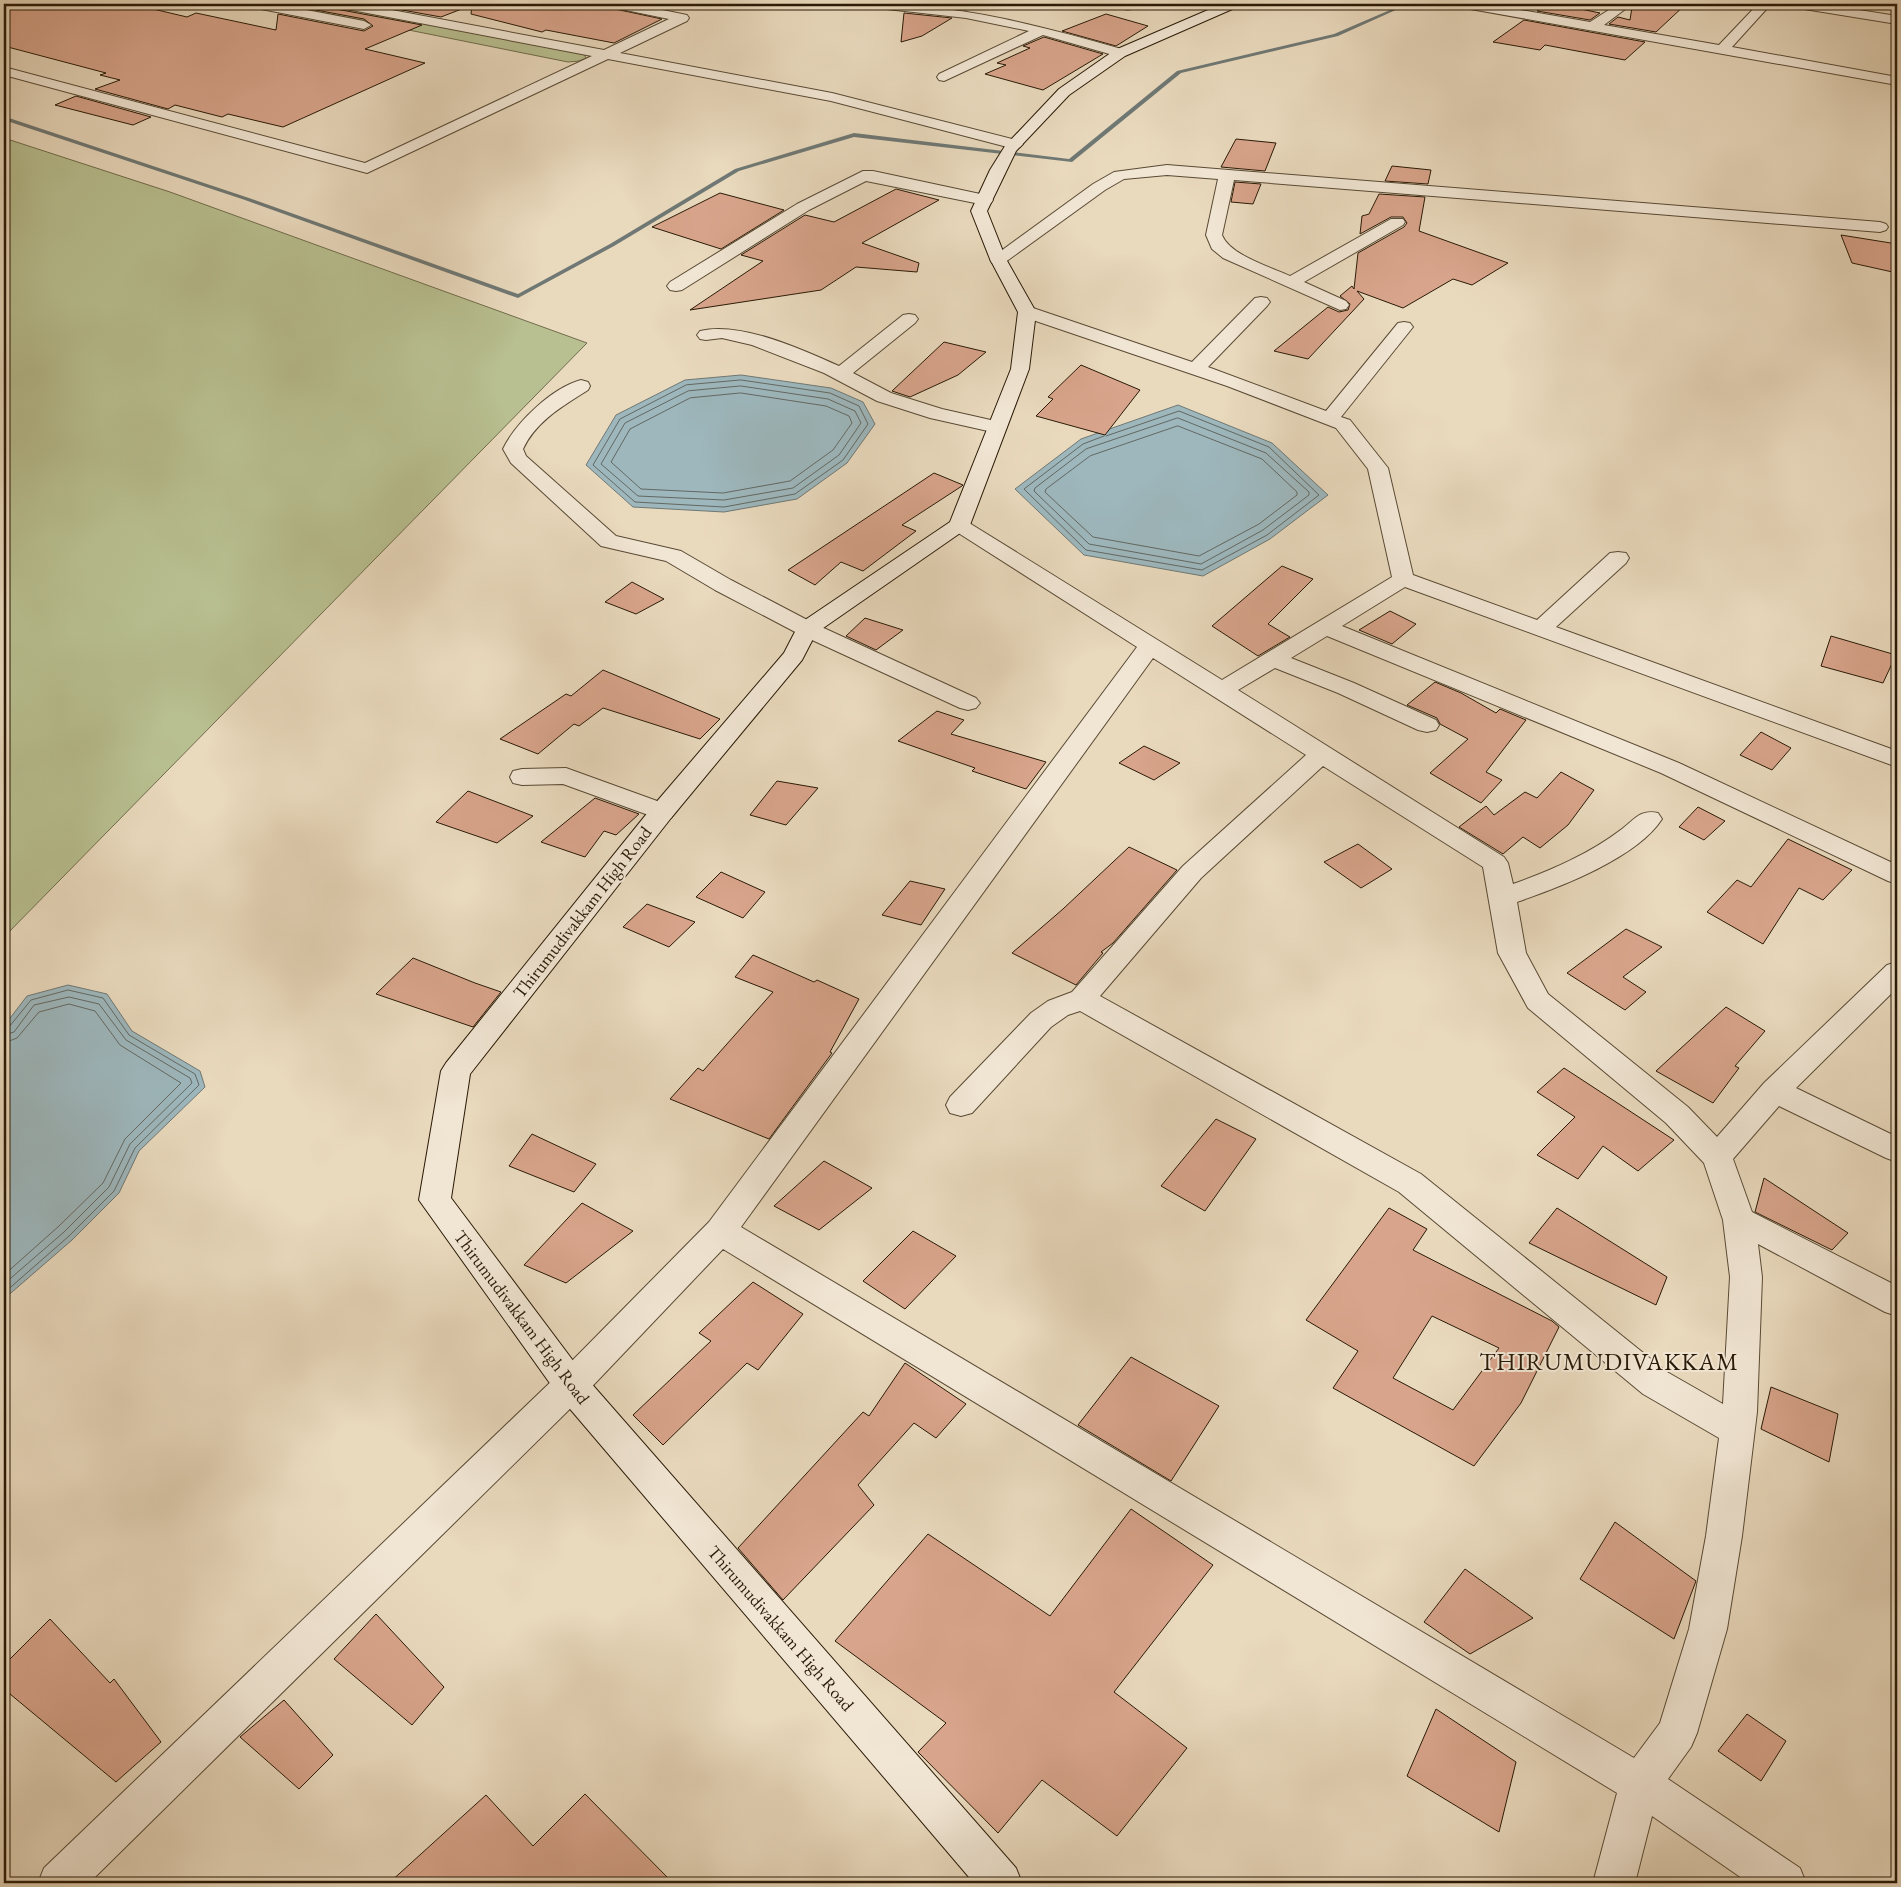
<svg xmlns="http://www.w3.org/2000/svg" width="1901" height="1887" viewBox="0 0 1901 1887" font-family="'EB Garamond',serif">
<style>
.green{fill:#b8bf90;stroke:#706c4b}
.water{fill:#9db7bd;stroke:#6f7874}
.lines{fill:none;stroke-linecap:round;stroke-linejoin:round}
.shore{stroke:#636862;stroke-width:1}
.stream{fill:#6f7874;fill-rule:evenodd}
.building{fill:#d8a48b;stroke:#291a06;fill-rule:evenodd}
.street-casing{stroke:#594a34;stroke-width:2}
.secondary-casing{stroke:#291a06;stroke-width:2}
.street{fill:#f1e6d4;fill-rule:evenodd}
.secondary{fill:#f1e6d4;fill-rule:evenodd}
.labels{text-anchor:middle;dominant-baseline:central;stroke-width:4;stroke-linejoin:round;paint-order:stroke}
.street-label{font-size:18px;fill:#291a06;stroke:#f1e6d4}
.near-quarter-label{font-size:24px;letter-spacing:1px;fill:#291a06;stroke:#f1e6d4}
</style>
<rect width="100%" height="100%" fill="#e9d9bd"/>
<filter id="stains"><feTurbulence type="fractalNoise" baseFrequency=".004" numOctaves="4"/><feColorMatrix values="0 0 0 0 .2 0 0 0 0 .09 0 0 0 0 .02 0 0 0 .5 -.17"/></filter>
<radialGradient id="worn" r=".72"><stop offset=".6" stop-color="#630" stop-opacity="0"/><stop offset="1" stop-color="#630" stop-opacity=".3"/></radialGradient>
<!-- green -->
<path class="green" d="M312 5H327L578 52 584 54 586 58 579 61 568 62 304 9Z
M4 138 170 192 587 343 4 937Z"/>
<!-- water -->
<path class="water" d="M741 375 831 388 863 402 875 424 847 463 797 499 724 512 633 507 586 465 616 415 685 380Z
M1178 405 1272 443 1328 495 1270 539 1203 576 1084 555 1015 489 1081 439Z
M68 985 107 994 132 1031 200 1071 205 1087 139 1151 119 1193 72 1240 4 1299V1026L27 996Z"/>
<g class="lines">
<!-- shore -->
<path class="shore" d="M741 380 830 393 859 406 868 424 843 460 795 494 724 507 635 502 593 465 620 419 686 385Z
M741 386 828 399 855 411 861 423 839 455 793 488 724 500 638 496 601 464 625 423 688 391Z
M741 393 826 406 849 416 852 423 833 450 790 481 723 493 641 489 611 462 630 429 690 398Z
M1178 418 1266 453 1309 492V495L1263 530 1201 564 1089 544 1034 491 1035 488 1086 449Z
M1178 426 1262 459 1297 492V495L1259 524 1199 556 1093 537 1045 492 1046 489 1090 456Z
M1104 436 1083 444 1024 489 1086 550 1202 570 1267 535 1319 495 1269 447 1179 411 1106 436
M4 1029 9 1027 31 1000 68 990 103 998 129 1035 195 1074 199 1085 135 1148 114 1191 69 1236 4 1293
M4 1035 14 1032 34 1005 69 997 99 1004 126 1040 190 1078 192 1083 130 1144 109 1187 64 1232 4 1284
M4 1043 17 1038 39 1012 69 1004 95 1011 120 1045 181 1083 125 1139 103 1183 59 1226 4 1275"/>
<!-- stream -->
<path class="stream" d="M1404 4H1409L1338 36 1181 73 1072 162 854 137 739 171 614 246 518 298 245 200 4 120V116L6 117 249 198 518 294 610 244 735 169 854 133 1069 159 1177 71 1334 34Z"/>
</g>
<!-- building -->
<path class="building" d="M4 4H132L187 17 196 13 276 30 278 14 364 31 373 26 364 19 284 4H333L336 9 422 25 365 49 425 63 283 127 228 114 222 117 175 105 168 109 95 89 120 80 100 75 106 73 4 46Z
M369 4H605L601 6 662 19 614 43 546 30 542 32 471 14 472 5 441 17Z
M912 4H976L966 10Z
M1548 4H1557L1600 13 1590 20 1537 11Z
M1634 4H1686L1656 32 1609 24 1618 17 1630 20 1632 7Z
M904 13 952 18 922 36 901 42Z
M1106 14 1148 26 1116 46 1062 31Z
M1524 20 1645 42 1625 60 1545 45 1540 50 1493 42Z
M1044 37 1103 54 1043 90 985 74 1006 65 997 63 1030 48 1023 46Z
M76 96 151 117 133 125 55 105Z
M1236 139 1276 143 1265 171 1221 167Z
M1392 166 1431 170 1428 184 1385 181Z
M1235 182 1261 184 1253 204 1231 202Z
M896 189 939 200 862 243 919 263 917 272 856 267 821 290 690 310 763 261 741 255 805 215 834 222Z
M720 193 784 210 721 249 652 227Z
M1379 194 1425 197 1419 231 1508 263 1472 285 1453 279 1403 308 1357 291 1364 299 1308 359 1274 351 1328 307 1339 312 1348 310 1350 304 1340 296 1352 286 1354 289 1358 253 1404 227 1407 223 1403 217H1391L1360 234 1362 216 1369 214Z
M1841 235 1897 244V273L1852 263Z
M944 342 986 352 958 375 910 397 892 391Z
M1081 365 1140 390 1105 435 1036 416 1053 399 1048 397Z
M934 473 963 485 962 486 902 525 916 531 863 571 841 562 815 585 788 570Z
M1282 566 1313 579 1268 624 1290 637 1258 656 1212 626Z
M632 582 664 599 636 614 605 602Z
M1390 611 1416 624 1392 644 1359 630Z
M865 618 903 630 876 650 846 636Z
M1831 636 1896 655 1883 683 1821 666Z
M603 670 720 719 700 739 603 708 579 726 574 724 538 754 500 739 566 694 571 696Z
M1435 682 1461 693 1496 713 1500 709 1526 720 1486 772 1502 780 1481 803 1430 773 1468 739 1440 724 1437 718 1407 705Z
M937 711 964 720 951 734 1046 762 1026 789 972 771 975 768 898 741Z
M1761 732 1791 748 1772 770 1740 755Z
M1144 746 1180 763 1154 780 1119 763Z
M1561 772 1594 790 1568 825 1540 848 1523 837 1503 854 1459 827 1486 806 1494 815 1525 792 1537 798Z
M777 781 818 788 786 825 750 815Z
M468 791 533 816 497 843 436 822Z
M595 798 639 814 616 835 604 831 585 857 541 842Z
M1698 807 1725 821 1704 840 1679 827Z
M1788 839 1852 870 1823 900 1799 888 1763 944 1707 912 1737 880 1751 887Z
M1358 844 1392 869 1361 888 1324 862Z
M1129 847 1177 870 1113 943 1101 952 1103 953 1076 985 1012 953 1063 909Z
M721 872 765 892 743 918 696 897Z
M910 881 945 889 921 925 882 915Z
M647 904 695 922 669 947 623 927Z
M1626 929 1662 947 1623 977 1646 992 1625 1010 1567 973Z
M753 955 814 982 817 980 859 999 830 1052 832 1053 769 1139 670 1099 698 1068 703 1071 773 992 735 977Z
M413 958 475 983 501 992 473 1027 376 994Z
M1726 1007 1765 1031 1735 1066 1739 1068 1713 1103 1656 1071Z
M1564 1068 1674 1140 1638 1171 1603 1146 1578 1179 1537 1155 1575 1117 1537 1092Z
M1216 1119 1256 1139 1205 1211 1161 1186Z
M532 1134 596 1164 574 1192 509 1166Z
M824 1161 872 1188 819 1230 774 1206Z
M1764 1178 1848 1233 1832 1250 1755 1212Z
M582 1203 633 1231 566 1283 524 1265Z
M1389 1208 1427 1229 1413 1250 1552 1321 1559 1327 1521 1403 1474 1466 1333 1388 1358 1351 1306 1320ZM1432 1316 1499 1348 1453 1410 1393 1378Z
M1557 1208 1667 1277 1656 1305 1529 1243Z
M913 1231 956 1256 905 1309 863 1281Z
M753 1282 803 1314 758 1370 747 1363 663 1445 633 1415 711 1341 699 1333Z
M1131 1357 1219 1406 1171 1481 1078 1425Z
M905 1363 966 1404 936 1438 914 1423 858 1485 874 1505 783 1600 738 1548 863 1412 869 1416Z
M1771 1387 1838 1414 1829 1462 1761 1429Z
M1131 1509 1213 1565 1114 1692 1187 1748 1117 1836 1042 1780 998 1833 918 1752 946 1723 835 1641 928 1534 1050 1616Z
M1615 1522 1696 1581 1674 1639 1580 1579Z
M1465 1569 1533 1618 1470 1654 1424 1622Z
M376 1614 444 1687 412 1725 334 1659Z
M50 1619 110 1683 114 1679 161 1742 116 1782 4 1689V1665Z
M284 1700 333 1755 299 1789 240 1737Z
M1436 1709 1516 1762 1499 1832 1407 1776Z
M1747 1714 1786 1741 1761 1781 1718 1751Z
M585 1794 673 1883H389L486 1795 533 1846Z"/>
<g class="lines">
<defs>
<path id="street" d="M250 4H275L364 21 371 25 364 29 256 8 251 7Z
M335 4H360L604 50 669 19 611 7 610 4H633L687 15 689 18 687 21 620 53 832 93 1020 141 1023 144 1020 147 1015 149 831 101 608 59 367 173 4 75V67L365 163 592 56 341 8 336 7Z
M872 4C959 4 1041 26 1125 50L1127 53 1120 57 1043 35 944 81 939 80 937 77 939 74 1029 31 966 18 878 8 873 7Z
M1123 4H1139C1136 9 1129 10 1123 9L1121 6Z
M1459 4H1486L1590 22 1618 4H1632L1604 25 1719 45 1758 4H1771L1732 47 1897 77V85L1465 8 1460 7Z
M1792 4H1821L1897 16V24L1798 8 1793 7Z
M1167 165 1880 222 1886 224 1888 227 1886 230 1880 232 1234 180 1222 235C1230 255 1270 267 1290 276L1391 219H1403L1405 222 1403 225 1304 282 1346 301 1349 305 1346 309 1340 310 1223 258 1212 249 1206 235 1218 179 1167 175 1124 179 1105 190 1004 263H992L990 259 1093 184 1114 172Z
M863 171H873L985 195 991 197 993 200 991 203 985 205 866 181 809 210 682 290 676 291 670 290 667 286 670 282 797 204Z
M1261 297 1267 298 1270 302 1267 306 1208 367 1326 411 1398 323 1404 322 1410 323 1413 327 1341 417 1350 420 1388 468 1413 575 1537 620 1610 553 1618 552 1626 553 1629 558 1626 563 1556 627 1897 751V767L1405 587 1342 626 1679 763 1897 865V884L1888 881 1661 773 1327 636 1291 658 1354 683 1436 720 1439 725 1436 730 1427 732 1418 730 1338 693 1275 668 1238 690 1504 857 1508 863 1513 884C1552 870 1589 854 1622 829 1635 819 1641 809 1658 813L1662 819C1637 858 1560 887 1517 902L1526 953 1548 994 1688 1107 1717 1137 1764 1083 1887 965 1897 962V988L1796 1088 1897 1137V1162L1886 1158 1779 1106 1733 1159 1752 1212 1897 1286V1316L1885 1312 1758 1244 1762 1277 1757 1412 1742 1536 1727 1629 1697 1733 1691 1747 1668 1779 1800 1868 1806 1883H1749L1652 1816 1635 1883H1593L1617 1793 723 1249 583 1396 89 1883H38L44 1868 559 1374 709 1222 1137 647 952 529 948 525 952 521 959 519 966 521 1222 680 1392 577 1368 469 1336 428 1227 386 1021 316 1018 312 1021 308 1027 307 1033 308 1192 362 1255 298ZM1153 658 1306 755 1183 866 1072 992 1048 1001 1031 1013 950 1097 946 1105 950 1113 961 1116 972 1113 1051 1027 1068 1015 1080 1011 1399 1192 1643 1394 1719 1438 1706 1536 1689 1629 1660 1723 1634 1758 741 1227ZM1323 766 1483 867 1498 953 1528 1008 1666 1123 1704 1163 1723 1220 1730 1277 1723 1404 1667 1372 1421 1174 1100 996 1201 878Z
M909 314 915 315 918 319 915 323 853 373 891 393 942 409 1004 423 1007 427 1004 431 997 433 930 418 877 401 824 373 752 345 722 338 706 340 700 339 697 335 700 331C740 321 801 349 839 366L903 315Z
M581 380 588 382 590 386 588 390C563 406 536 421 523 449L526 456 616 536 681 551 731 580 815 624 976 698 980 703 976 708 968 710 960 708 799 634 715 590 666 561 601 546 511 463 503 449C516 422 552 388 581 380Z
M566 768 671 806 675 812 671 818 662 820 563 784 522 785 513 783 510 777 513 771 522 769Z"/>
<path id="secondary" d="M1222 4H1238L1237 7 1125 56 1069 95 1016 151 987 211 1006 259 1036 312 1029 369 970 525 966 529 816 633 802 660 671 818 470 1074 451 1198 583 1374 1016 1868 1022 1883H974L559 1396 419 1200 441 1071 446 1063 653 806 784 653 799 624 950 522 1011 369 1018 312 990 259 971 211 990 170 1005 146 1059 89 1115 50Z"/>
</defs>
<!-- street casing -->
<use href="#street" class="street-casing"/>
<!-- secondary casing -->
<use href="#secondary" class="secondary-casing"/>
<!-- street -->
<use href="#street" class="street"/>
<!-- secondary -->
<use href="#secondary" class="secondary"/>
</g>
<g class="labels">
<!-- street labels -->
<g class="street-label">
<text transform="translate(582 912) rotate(-52)">Thirumudivakkam High Road</text>
<text transform="translate(522 1317) rotate(53)">Thirumudivakkam High Road</text>
<text transform="translate(781 1628) rotate(49)">Thirumudivakkam High Road</text>
</g>
<!-- near-quarter labels -->
<g class="near-quarter-label">
<text x="1609" y="1361">THIRUMUDIVAKKAM</text>
</g>
</g>
<!-- margin -->
<rect width="1901" height="1887" fill="none" stroke="#e9d9bd" stroke-width="20"/>
<rect x="5" y="5" width="1891" height="1877" fill="none" stroke="#291a06" stroke-width="2.5"/>
<rect x="10" y="10" width="1881" height="1867" fill="none" stroke="#291a06"/>
<rect width="100%" height="100%" filter="url(#stains)"/>
<rect width="100%" height="100%" fill="url(#worn)"/>
</svg>
